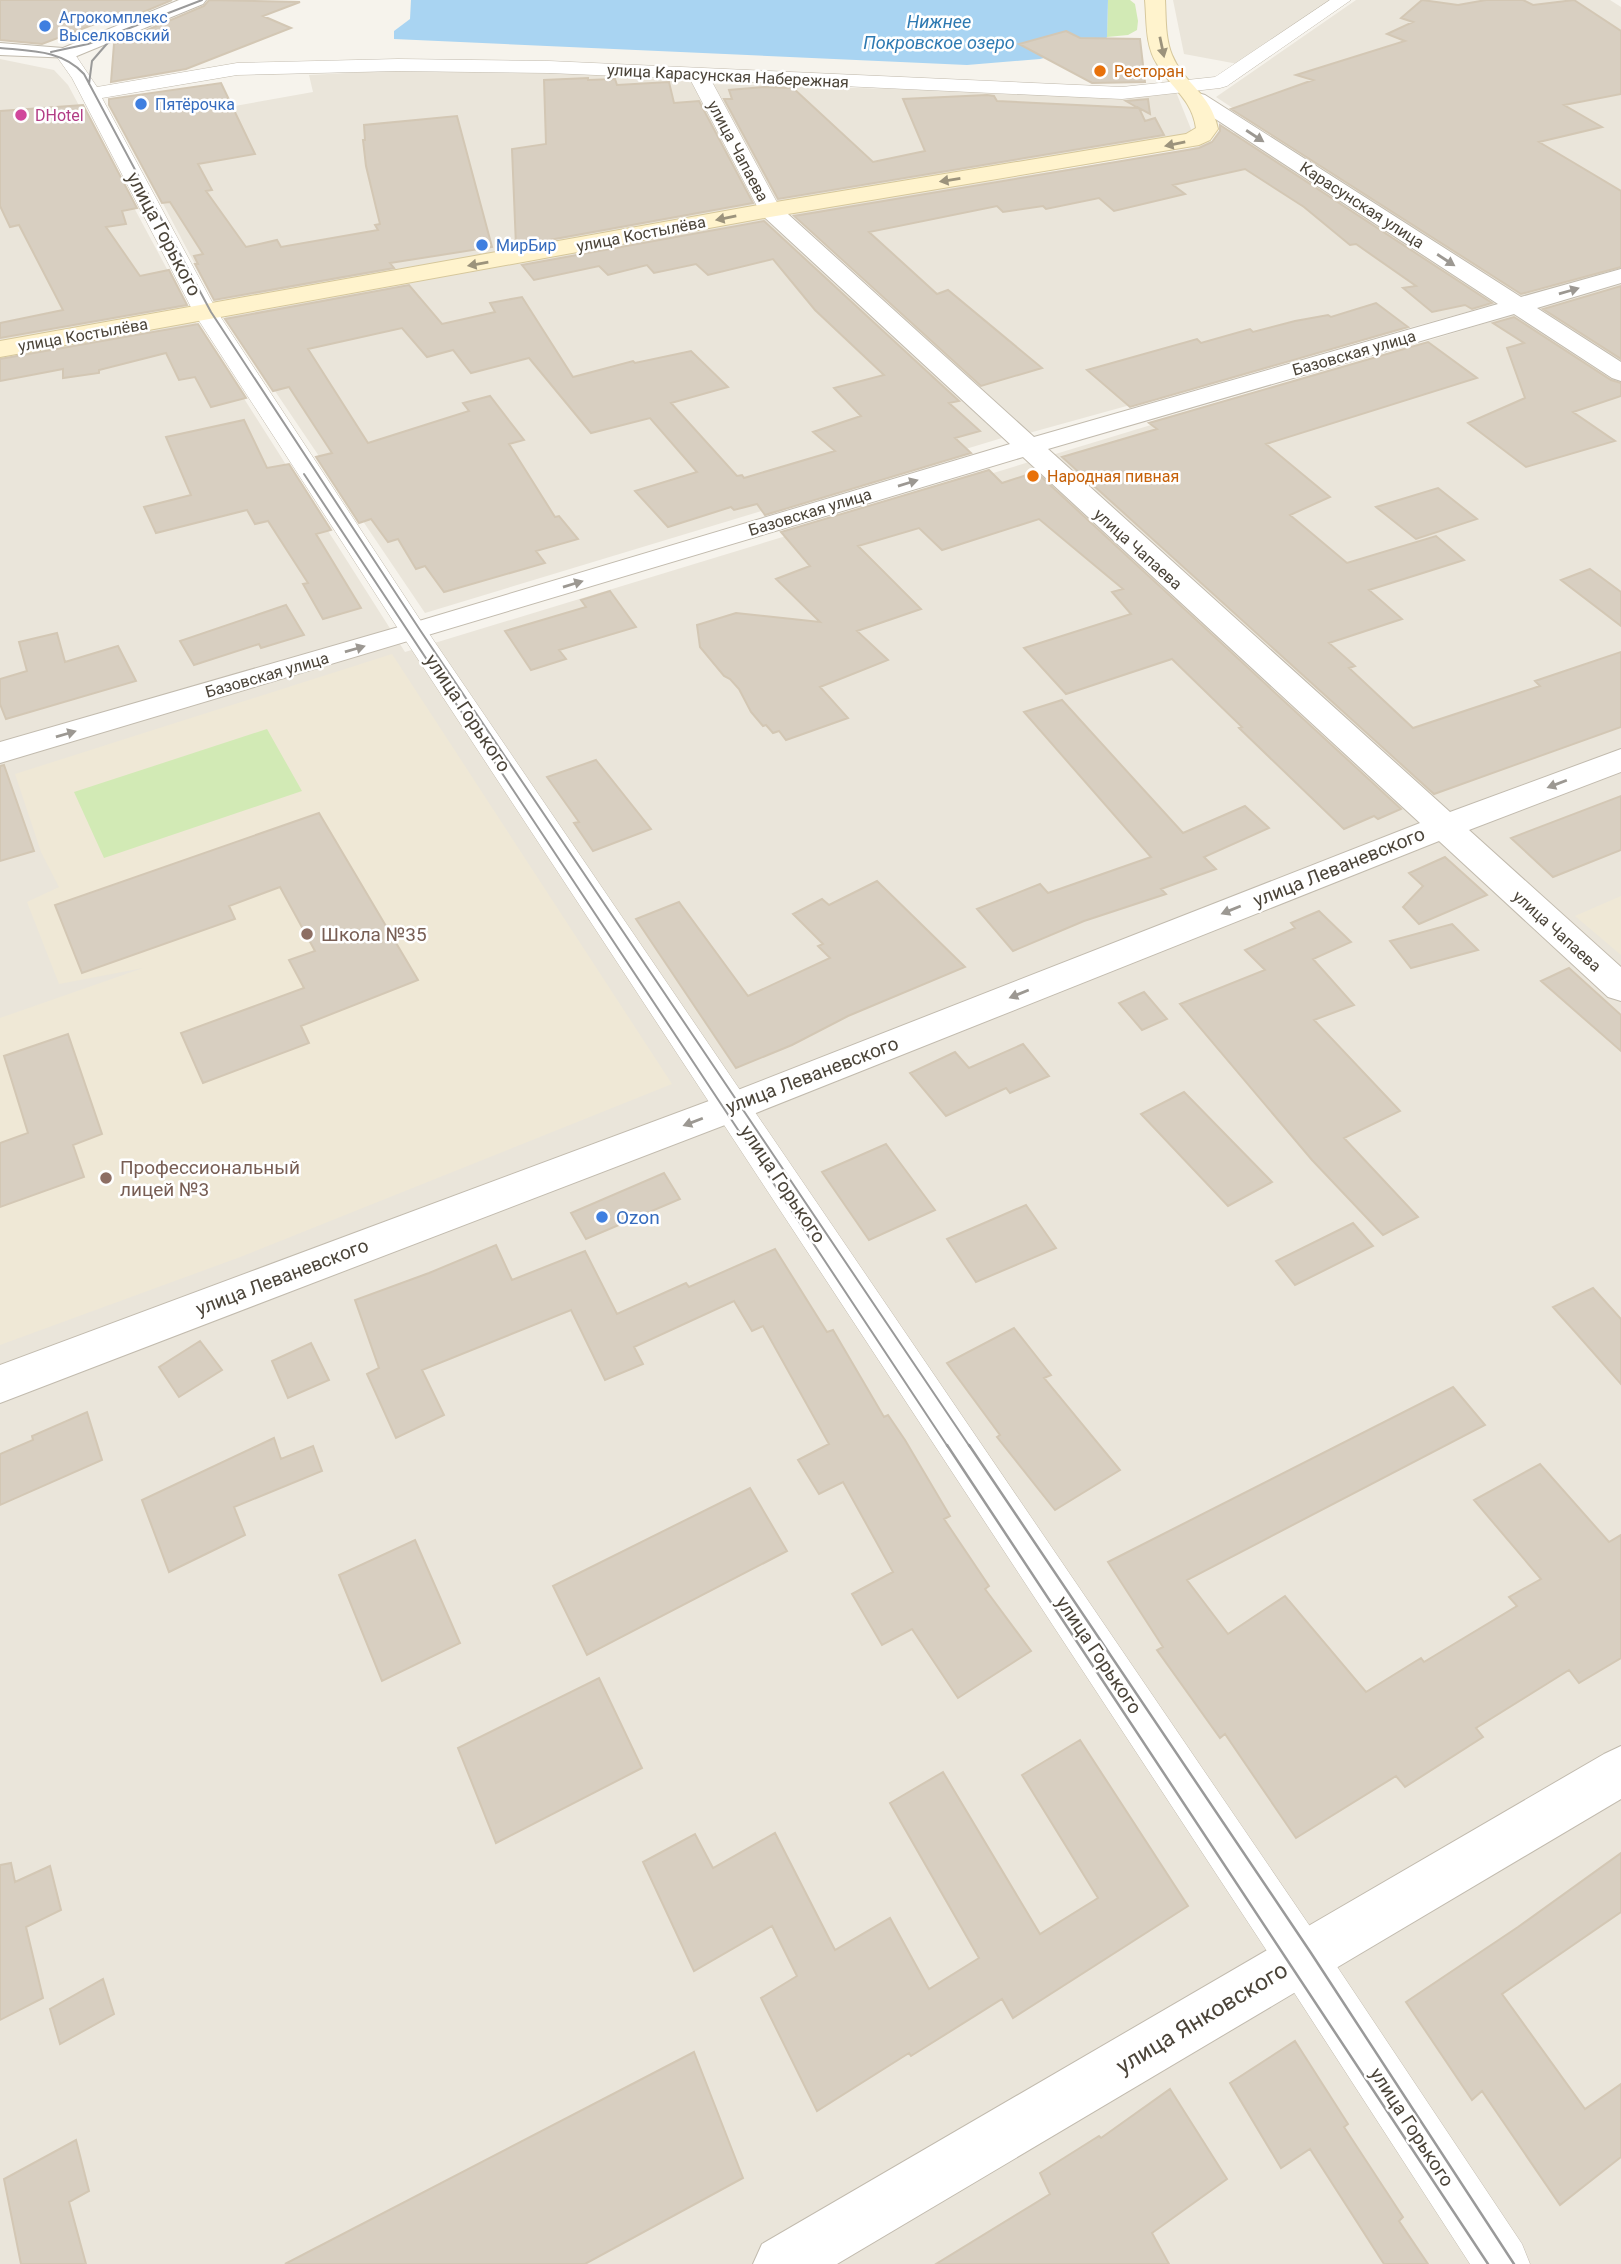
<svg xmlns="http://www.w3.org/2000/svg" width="1621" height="2264" viewBox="0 0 1621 2264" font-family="Roboto,sans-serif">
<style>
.residential{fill:#eae5da}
.education{fill:#efe8d6}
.green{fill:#d2eab5}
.water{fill:#a9d4f2}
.building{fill:#d8cfc1;stroke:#d3c7b4;stroke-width:2}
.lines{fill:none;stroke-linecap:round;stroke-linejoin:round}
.minor-casing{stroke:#c2bbae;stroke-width:1}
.tertiary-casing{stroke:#c2bbae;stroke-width:2}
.secondary-casing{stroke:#d6c79b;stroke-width:2}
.minor{fill:#fff;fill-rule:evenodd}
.tertiary{fill:#fff;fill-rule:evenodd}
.secondary{fill:#fff3cd;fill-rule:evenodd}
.tram-far1{stroke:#9a9a9a;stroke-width:2}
.tram{stroke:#9a9a9a;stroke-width:2.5}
.oneway{fill:#9c937c}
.oneway2{fill:#9c9892}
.shop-dot{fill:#3f7fe0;stroke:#fff;stroke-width:2.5}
.food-dot{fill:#e8710a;stroke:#fff;stroke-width:2.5}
.hotel-dot{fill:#d1479c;stroke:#fff;stroke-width:2.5}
.education-dot{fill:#8d6e63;stroke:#fff;stroke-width:2.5}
.labels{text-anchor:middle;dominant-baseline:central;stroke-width:5;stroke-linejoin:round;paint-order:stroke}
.far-shop-label{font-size:16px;fill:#366cbe;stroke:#fff;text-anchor:start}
.far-food-label{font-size:16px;fill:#c56008;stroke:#fff;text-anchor:start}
.far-street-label{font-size:16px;fill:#4b4439;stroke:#fff}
.far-hotel-label{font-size:16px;fill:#b23c85;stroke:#fff;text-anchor:start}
.far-water-label{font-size:18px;font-style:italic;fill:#2e7ab2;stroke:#fff}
.street-label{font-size:19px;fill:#4b4439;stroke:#fff}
.education-label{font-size:19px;fill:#785e54;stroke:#fff;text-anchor:start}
.shop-label{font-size:19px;fill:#366cbe;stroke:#fff;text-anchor:start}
.near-street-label{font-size:23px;fill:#4b4439;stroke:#fff}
</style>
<rect width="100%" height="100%" fill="#f6f3ec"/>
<!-- residential -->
<path class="residential" d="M1173 0H1334L1238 64 1184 54Z
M1356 0H1610L1621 7V268L1518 298 1216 97Z
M0 59 54 70 68 85 196 323 405 652 1621 282V2264H0Z
M382 71 546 72 691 81 757 206 216 304 122 126 313 92 309 75Z
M708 84 1125 95 1176 92 1193 134 776 203Z
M1237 132 1499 303 1029 433 790 212 1184 151Z
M765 216 1002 438 425 613 225 317Z"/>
<!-- education -->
<path class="education" d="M392 654 672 1084 243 1256 0 1345V1018L143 968 59 984 27 902 59 887 41 852 15 774Z
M1621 896V955L1575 916Z"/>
<!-- green -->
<path class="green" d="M1108 0H1130L1135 4 1138 21 1137 30 1128 35 1107 37Z
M267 729 302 791 104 858 74 792Z"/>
<!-- water -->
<path class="water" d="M411 0H1108L1107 37 1103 43 1040 59 967 65 394 39V31L410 19Z"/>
<!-- building -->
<path class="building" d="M0 0H172L115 24 116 16 42 44 0 40Z
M209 0 300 2 263 16 291 28 186 69 111 82 114 44 204 6Z
M1422 0 1458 5 1486 0H1523L1533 5 1574 0 1621 31V94L1564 105 1602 127 1539 142 1621 191V267L1521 294 1231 109 1313 80 1296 75 1405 41 1387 34 1413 22 1401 18Z
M1066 31 1080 38 1140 39 1145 82 1092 83 1019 44Z
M588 78V80L615 79 617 85 669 82 674 103 699 101 753 203 516 246 512 149 546 144 544 80Z
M221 83 255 154 198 164 212 190 206 191 246 247 277 240 281 247 378 230 375 225 380 224 366 166 363 140H365L364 125 457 116 492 247 390 263 394 268 214 300 195 264H198L194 256 203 254 170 202 162 203 109 105V99Z
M764 87 793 88 873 162 925 151 903 99 987 95 994 96 997 101 1138 108 1126 101 1148 99 1150 114 1139 108 1145 121 1155 118 1164 135 778 199 724 99H732L729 90Z
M83 105 137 208 122 211 126 224 106 227 140 276 169 270 187 305 0 338V323L63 310 19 225 10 227 0 206V111Z
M1220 125 1492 303 1472 309 1465 305 1432 312 1403 288 1416 286 1356 244 1350 245 1304 207 1245 169 1173 185 1185 194 1114 211 1099 198 1046 209 1043 206 1003 212 997 206 869 232 937 294 948 290 1042 368 981 386 794 216 1199 148 1212 142 1220 131Z
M764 221 959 401 949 403 980 431 955 438 971 453 765 515 757 504 734 510 731 507 668 527 635 491 697 472 650 418 591 433 529 358 471 373 453 350 427 357 402 328 308 349 368 443 469 411 463 403 490 396 524 440 509 444 555 517 559 516 578 539 536 551 545 563 444 592 425 566 416 569 398 539 388 542 371 519 359 523 316 457 332 453 289 387 273 391 225 319 409 285 442 324 495 312 490 303 522 297 573 377 633 361 635 363 691 351 728 387 671 403 737 476 742 475 744 478 835 451 813 432 861 416 834 388 884 375 815 310 773 259 708 275 696 264 654 273 647 265 608 275 599 266 534 280 522 265Z
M1621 286V359L1543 309Z
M1376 303 1408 327 1130 407 1087 370 1197 339 1201 343 1250 329 1253 332 1295 321 1328 315 1331 317Z
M1514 317 1611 380 1621 383V396L1573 412 1615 441 1526 467 1468 423 1525 398 1507 348 1524 343 1493 323Z
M198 324 246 398 211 407 195 377 179 380 166 353 99 370V373L63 378V369L0 381V359Z
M1428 342 1477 378 1266 444 1330 497 1290 515 1347 563 1436 536 1464 560 1369 590 1402 619 1329 643 1355 666 1349 668 1413 728 1540 686 1535 681 1621 652V727L1434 794 1062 457 1157 429 1149 423Z
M244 420 267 468 289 464 331 530 316 534 361 608 323 619 303 584 308 583 268 521 255 524 247 510 156 533 144 507 191 495 166 437Z
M989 470 1002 483 1036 472 1401 809 1378 819 1374 816 1344 829 1239 728 1242 727 1172 659 1066 694 1024 648 1131 614 1112 592 1123 589 1039 519 942 550 919 528 858 546 921 609 857 631 888 660 820 687 848 718 786 740 779 731 773 733 766 725 763 726 751 712 739 689 730 679 724 676 700 647 697 625 736 613 820 622 776 579 810 566 781 532Z
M1438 488 1477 519 1416 539 1376 507Z
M1590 569 1621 592V626L1561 580Z
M610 591 636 627 559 650 566 659 531 670 505 631 586 607 581 600Z
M286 605 304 635 261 648 259 644 194 665 180 641Z
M57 633 65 662 118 646 136 681 6 719 0 704V679L27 671 19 642Z
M1062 700 1183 833 1245 806 1269 828 1204 857 1216 869 1161 889 1166 894 1084 921 1013 951 977 909 1040 884 1048 893 1151 857 1024 712Z
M596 760 651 829 593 851 574 823 579 822 547 777Z
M4 765 34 851 0 861V766Z
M1621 796V850L1553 877 1511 838Z
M319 813 418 980 301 1026 309 1043 203 1083 181 1033 304 988 289 960 315 951 280 887 229 906 235 919 82 973 55 905Z
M1445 857 1487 895 1419 924 1403 907 1423 886 1409 873Z
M877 881 965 967 848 1016 792 1045 736 1068 636 919 679 902 748 996 830 958 818 946 823 944 793 914 822 899 829 905Z
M1319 911 1351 942 1313 959 1354 1005 1314 1020 1400 1111 1344 1138 1418 1217 1383 1235 1312 1160 1180 1004 1265 970 1245 950 1295 928 1291 923Z
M1452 924 1478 950 1411 968 1390 941Z
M1569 968 1621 1015V1051L1541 981Z
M1144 992 1167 1019 1142 1030 1119 1003Z
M68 1034 102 1134 73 1145 84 1177 0 1207V1143L28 1133 4 1056Z
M1023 1044 1049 1076 1010 1093 1006 1088 946 1116 910 1073 955 1052 969 1068Z
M1184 1092 1272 1182 1228 1206 1141 1114Z
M886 1144 935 1210 869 1240 822 1172Z
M664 1173 680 1199 586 1239 571 1213Z
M1026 1205 1056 1248 976 1282 947 1239Z
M1353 1223 1373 1246 1295 1285 1276 1261Z
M496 1245 512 1280 585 1251 617 1314 686 1283 689 1287 775 1249 827 1332 833 1330 884 1417 888 1415 905 1440 950 1516 944 1519 989 1586 985 1589 1031 1651 958 1698 912 1629 882 1645 852 1594 893 1572 843 1482 819 1494 798 1460 829 1444 763 1326 752 1331 734 1301 634 1347 643 1364 605 1380 571 1310 422 1370 444 1415 396 1438 367 1374 379 1368 355 1300 429 1273Z
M1593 1288 1621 1319V1384L1553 1307Z
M1014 1328 1051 1375 1044 1378 1120 1470 1055 1510 997 1437 1000 1435 947 1363Z
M200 1341 222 1370 179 1397 159 1367Z
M311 1343 329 1380 288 1398 272 1361Z
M1453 1387 1485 1425 1187 1580 1228 1634 1285 1596 1366 1692 1421 1658 1424 1662 1517 1606 1509 1597 1541 1579 1474 1500 1540 1464 1609 1542 1621 1535V1658L1579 1683 1569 1670 1476 1728 1483 1737 1405 1787 1396 1776 1296 1838 1225 1734 1220 1738 1157 1650 1163 1647 1108 1562Z
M87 1412 102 1460 0 1505V1454L33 1440 32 1436Z
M274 1438 281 1459 313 1446 322 1471 234 1507 245 1535 169 1572 142 1500Z
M750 1488 787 1551 587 1655 553 1586Z
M415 1540 460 1643 382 1681 339 1575Z
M599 1678 642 1768 496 1843 458 1748Z
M1080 1740 1188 1906 1013 2018 1002 1999 911 2056 909 2053 817 2111 761 1998 797 1976 772 1926 694 1971 643 1862 695 1834 713 1868 775 1833 835 1950 890 1918 929 1989 979 1958 890 1803 943 1772 1040 1934 1098 1898 1022 1775Z
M1621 1853V1912L1502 1994 1585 2109 1621 2084V2157L1560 2205 1482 2091 1472 2100 1406 2002 1518 1927Z
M11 1863 15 1882 50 1866 61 1910 26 1927 43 1998 0 2020V1865Z
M103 1979 114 2014 60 2044 50 2009Z
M1295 2041 1348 2124 1344 2127 1403 2217 1399 2221 1428 2264H1384L1310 2149 1281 2168 1230 2083Z
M694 2052 743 2178 585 2264H285Z
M1170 2089 1227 2179 1152 2233 1169 2264H936L1050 2194 1040 2173 1099 2136 1101 2138Z
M76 2140 89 2191 69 2202 86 2264H21L4 2179Z"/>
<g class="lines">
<defs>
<path id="minor" d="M1330 0H1351L1227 86 1220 88 1122 99 711 80 781 210 778 215H762L759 210 690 79 549 73 398 71 237 75 102 98 218 313 434 641 1320 1941 1522 2244 1530 2264H1470L1284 1977 408 644 194 313 72 78 55 54 58 50H72L97 87 237 63 398 59 549 61 1122 87 1215 77Z"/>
<path id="tertiary" d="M179 0H206L203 4 72 58 0 55V43L63 48Z
M1198 93 1205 95 1521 297 1621 269V283L1537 308 1621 362V381L1612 378 1514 314 1048 449 1450 812 1621 749V772L1469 830 1621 967V1001L1608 997 1439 841 751 1115 0 1403V1365L725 1095 1420 823 1023 457 0 763V742L409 624 1010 444 762 215 759 210 762 205H778L1034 437 1498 304 1191 103 1188 99 1191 95Z
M1621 1746V1799L837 2264H753L762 2244 1604 1754Z"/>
<path id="secondary" d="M1145 0H1165C1166 18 1165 38 1172 55 1184 84 1211 93 1218 129L1210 140 1199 145 770 217 0 357V341L770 203 1186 134 1196 128C1192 99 1171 88 1157 64 1145 45 1147 22 1145 0Z"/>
</defs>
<!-- minor casing -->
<use href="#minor" class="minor-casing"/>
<!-- tertiary casing -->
<use href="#tertiary" class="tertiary-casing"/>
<!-- secondary casing -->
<use href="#secondary" class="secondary-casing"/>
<!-- minor -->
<use href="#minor" class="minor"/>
<!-- tertiary -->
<use href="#tertiary" class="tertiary"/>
<!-- secondary -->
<use href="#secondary" class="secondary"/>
<!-- tram-far1 -->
<path class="tram-far1" d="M0 48C31 51 62 50 84 74L211 312 420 630 970 1447
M51 52 88 44 202 0
M89 84 92 61 111 39
M304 474 948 1447"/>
<!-- tram -->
<path class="tram" d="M947 1445 1488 2264
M969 1445 1311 1953 1514 2264"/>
</g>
<!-- one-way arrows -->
<defs><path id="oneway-solid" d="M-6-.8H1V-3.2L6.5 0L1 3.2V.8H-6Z" transform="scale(1.75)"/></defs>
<g class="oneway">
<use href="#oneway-solid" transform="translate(1162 47) rotate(78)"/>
<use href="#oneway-solid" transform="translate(1175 144) rotate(168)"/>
<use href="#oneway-solid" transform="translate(950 180) rotate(171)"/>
<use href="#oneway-solid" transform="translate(726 218) rotate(169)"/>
<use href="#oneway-solid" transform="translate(478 264) rotate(170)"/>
</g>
<g class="oneway2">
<use href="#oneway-solid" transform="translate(1255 136) rotate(33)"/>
<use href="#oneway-solid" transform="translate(1446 260) rotate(33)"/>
<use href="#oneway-solid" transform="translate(1569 291) rotate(-16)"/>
<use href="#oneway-solid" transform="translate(908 483) rotate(-17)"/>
<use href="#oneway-solid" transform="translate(573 584) rotate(-17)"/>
<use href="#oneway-solid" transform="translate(355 649) rotate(-16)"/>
<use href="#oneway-solid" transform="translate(66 734) rotate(-16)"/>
<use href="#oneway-solid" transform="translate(1557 784) rotate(159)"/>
<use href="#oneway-solid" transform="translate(1231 910) rotate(158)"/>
<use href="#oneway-solid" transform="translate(1019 994) rotate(158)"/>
<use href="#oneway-solid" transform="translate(693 1122) rotate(159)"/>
</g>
<!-- markers -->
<g class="shop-dot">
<circle cx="45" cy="26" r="7"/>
<circle cx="141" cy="104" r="7"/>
<circle cx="482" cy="245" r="7"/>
<circle cx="602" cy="1217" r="7"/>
</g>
<g class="food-dot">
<circle cx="1100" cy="71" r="7"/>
<circle cx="1033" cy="476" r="7"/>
</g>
<circle class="hotel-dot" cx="21" cy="115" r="7"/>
<g class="education-dot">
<circle cx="307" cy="934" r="7"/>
<circle cx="106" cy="1178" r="7"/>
</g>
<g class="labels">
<!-- far-shop labels -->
<g class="far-shop-label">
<text x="59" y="17">Агрокомплекс<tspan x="59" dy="18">Выселковский</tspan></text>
<text x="155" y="104">Пятёрочка</text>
<text x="496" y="245">МирБир</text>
</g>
<!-- far-food labels -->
<g class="far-food-label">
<text x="1114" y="71">Ресторан</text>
<text x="1047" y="476">Народная пивная</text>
</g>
<!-- far-street labels -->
<g class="far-street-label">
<text transform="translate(728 76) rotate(3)">улица Карасунская Набережная</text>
<text transform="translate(738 151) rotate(62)">улица Чапаева</text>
<text transform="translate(1362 205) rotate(33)">Карасунская улица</text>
<text transform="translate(641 234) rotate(-11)">улица Костылёва</text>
<text transform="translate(83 335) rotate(-10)">улица Костылёва</text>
<text transform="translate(1354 353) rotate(-16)">Базовская улица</text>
<text transform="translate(810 512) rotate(-17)">Базовская улица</text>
<text transform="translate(1138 549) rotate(42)">улица Чапаева</text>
<text transform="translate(267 675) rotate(-16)">Базовская улица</text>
<text transform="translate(1557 931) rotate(42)">улица Чапаева</text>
</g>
<!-- far-hotel labels -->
<g class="far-hotel-label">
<text x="35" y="115">DHotel</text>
</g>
<!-- far-water labels -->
<g class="far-water-label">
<text x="939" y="21">Нижнее<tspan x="939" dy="21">Покровское озеро</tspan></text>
</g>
<!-- street labels -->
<g class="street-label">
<text transform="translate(164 234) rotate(62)">улица Горького</text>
<text transform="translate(468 713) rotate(56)">улица Горького</text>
<text transform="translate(1339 867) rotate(-22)">улица Леваневского</text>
<text transform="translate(812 1075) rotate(-21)">улица Леваневского</text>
<text transform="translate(783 1184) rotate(56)">улица Горького</text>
<text transform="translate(282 1277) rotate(-21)">улица Леваневского</text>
<text transform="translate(1099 1655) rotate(56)">улица Горького</text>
<text transform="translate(1412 2127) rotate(57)">улица Горького</text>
</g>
<!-- education labels -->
<g class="education-label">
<text x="321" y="934">Школа №35</text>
<text x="120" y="1167">Профессиональный<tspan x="120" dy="22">лицей №3</tspan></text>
</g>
<!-- shop labels -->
<g class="shop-label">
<text x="616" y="1217">Ozon</text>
</g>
<!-- near-street labels -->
<g class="near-street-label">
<text transform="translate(1202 2018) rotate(-31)">улица Янковского</text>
</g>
</g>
</svg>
